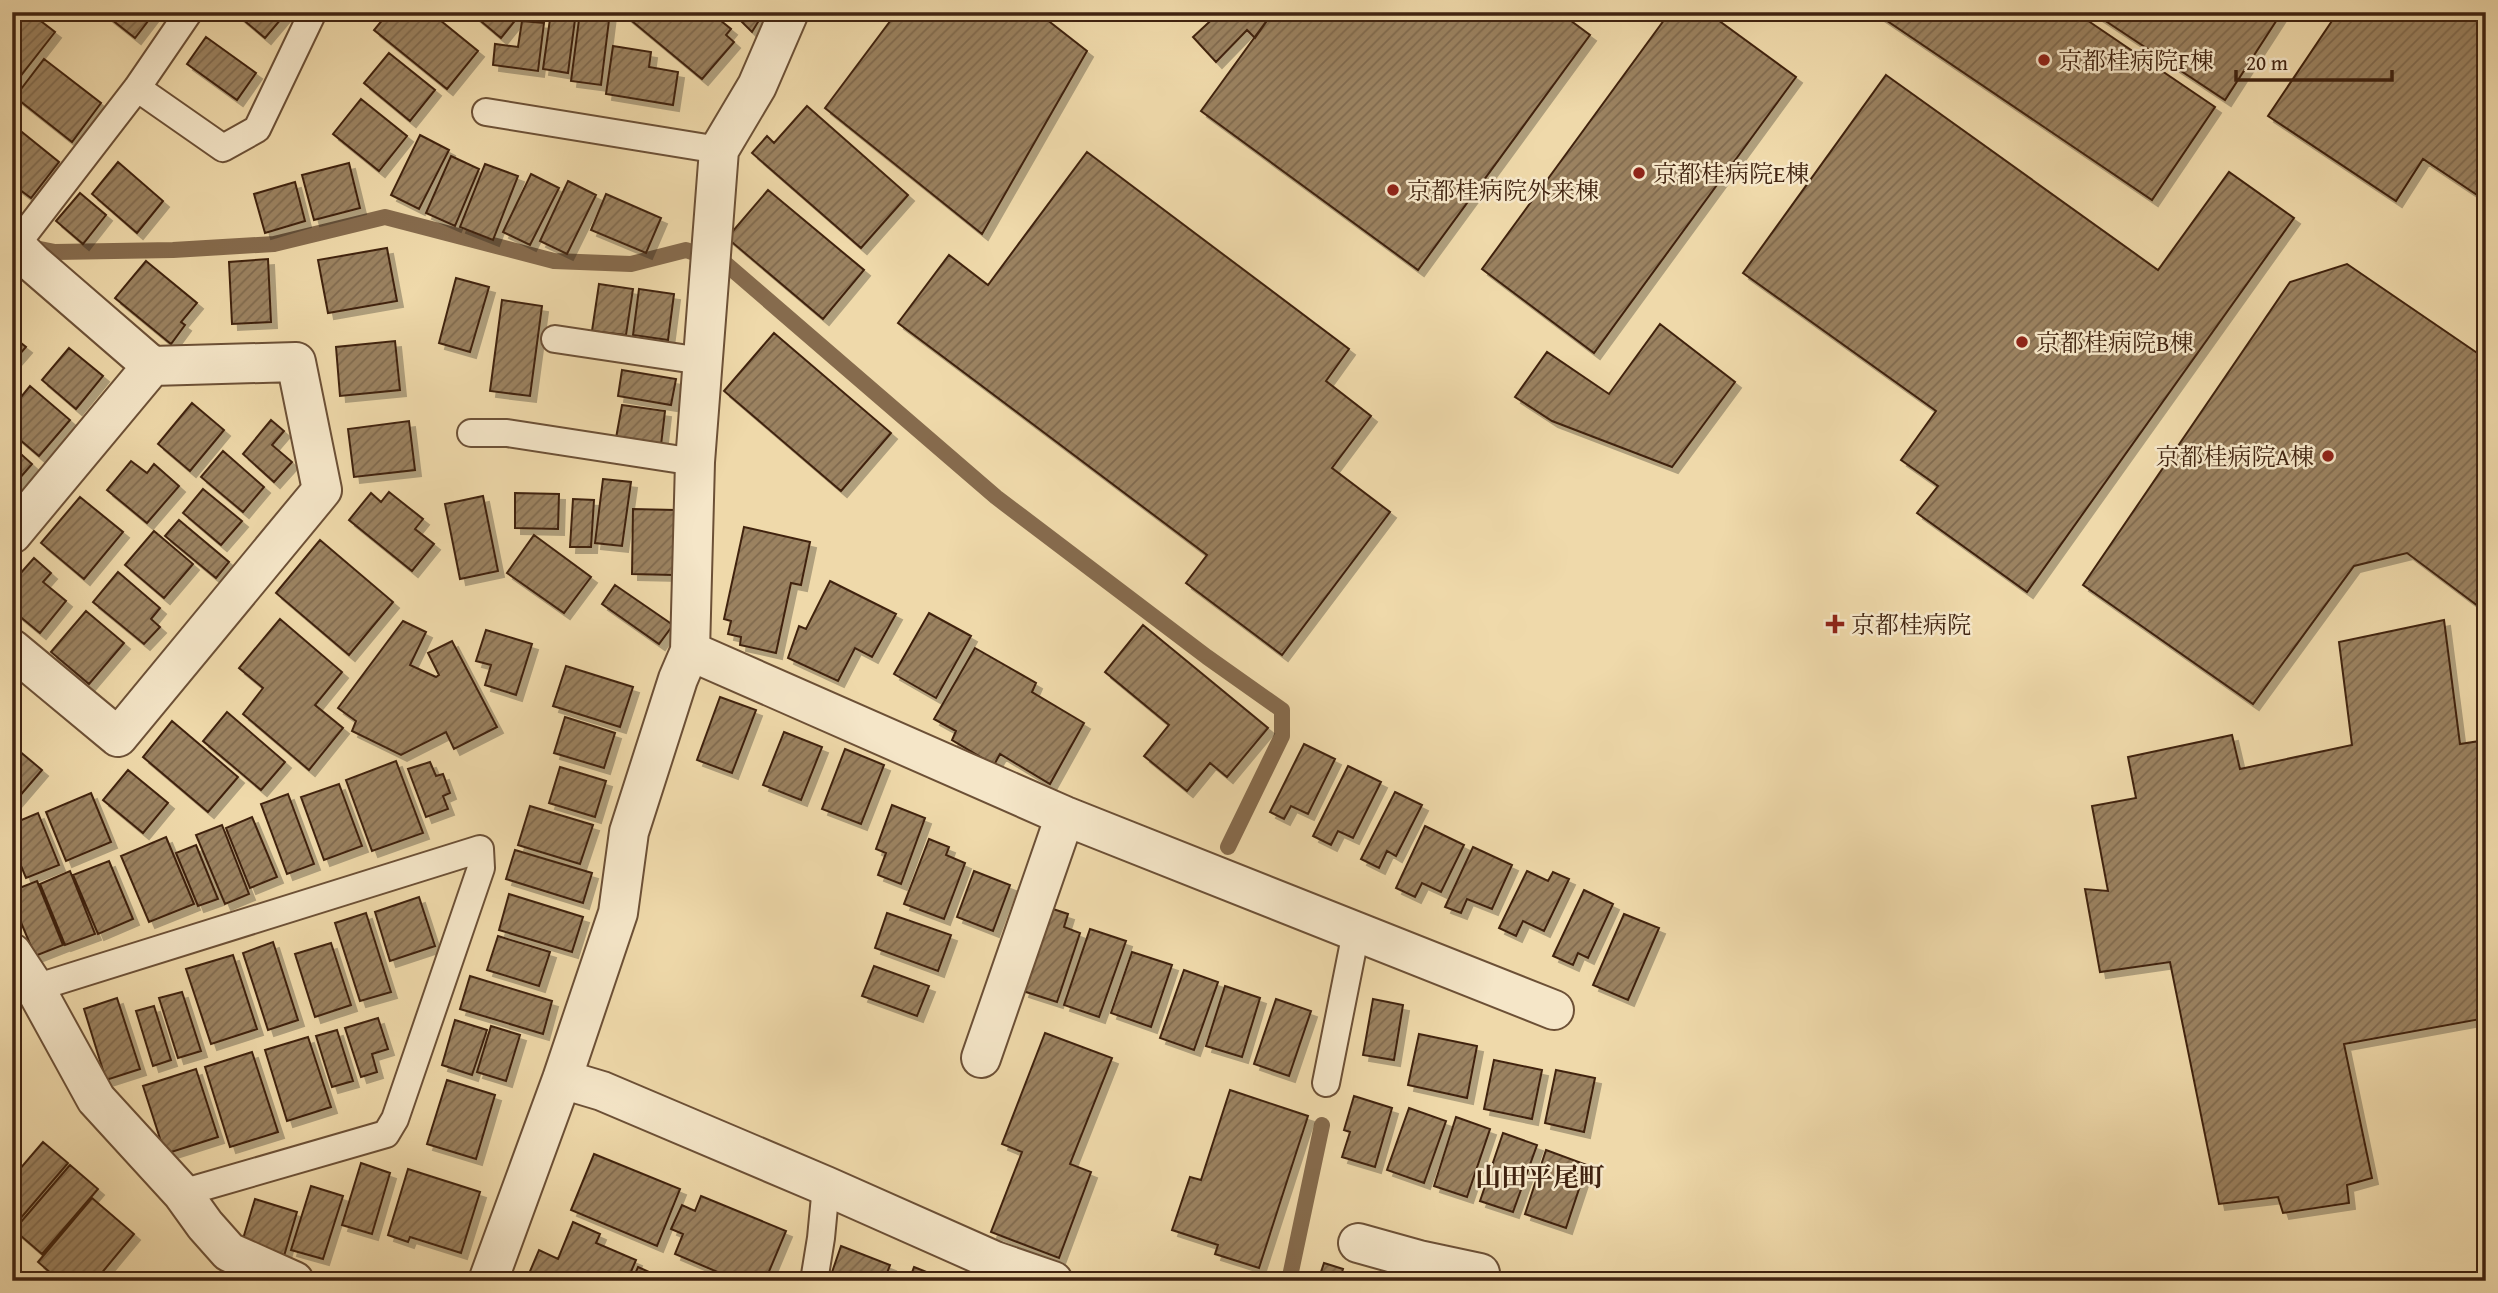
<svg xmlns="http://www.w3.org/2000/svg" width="2498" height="1293" viewBox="0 0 2498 1293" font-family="'Gentium Book Plus','Noto Serif JP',serif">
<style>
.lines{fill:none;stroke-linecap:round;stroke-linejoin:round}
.stream{stroke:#866b4d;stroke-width:16}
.building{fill:url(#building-hatch);stroke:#402310;stroke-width:2;filter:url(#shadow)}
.lane-casing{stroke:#6c5036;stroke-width:30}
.street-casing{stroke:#6c5036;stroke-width:42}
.lane{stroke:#f5e6c8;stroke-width:26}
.street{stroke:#f5e6c8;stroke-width:38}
.poi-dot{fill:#8f2418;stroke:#f5e6c8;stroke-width:2.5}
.labels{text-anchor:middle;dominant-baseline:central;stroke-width:5;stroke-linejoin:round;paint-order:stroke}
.poi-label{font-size:24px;fill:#402310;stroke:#f5e6c8;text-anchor:start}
.neighbourhood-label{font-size:26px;font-weight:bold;fill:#402310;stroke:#f5e6c8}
</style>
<defs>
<pattern id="building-hatch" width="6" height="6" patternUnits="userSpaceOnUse" patternTransform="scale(1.75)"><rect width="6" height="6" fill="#9b8260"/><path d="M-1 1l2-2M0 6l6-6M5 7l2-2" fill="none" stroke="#806a4e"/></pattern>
<filter id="shadow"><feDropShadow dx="6" dy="6" stdDeviation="0" flood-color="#0004"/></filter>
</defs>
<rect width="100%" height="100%" fill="#efd9aa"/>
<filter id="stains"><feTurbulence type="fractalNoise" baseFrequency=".00286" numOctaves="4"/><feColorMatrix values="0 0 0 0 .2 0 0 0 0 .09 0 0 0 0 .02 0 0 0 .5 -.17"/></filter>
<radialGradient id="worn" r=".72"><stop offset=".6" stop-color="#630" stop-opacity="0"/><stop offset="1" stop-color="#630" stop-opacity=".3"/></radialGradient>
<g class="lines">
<!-- stream -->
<path class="stream" d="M30 247 55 252 173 250 274 244 385 217 554 261 631 264 686 250 726 264 996 497 1207 657 1282 710V736L1228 847
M1289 1281 1322 1125"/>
</g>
<!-- building -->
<path class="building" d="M12 12H29L55 32 12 87Z
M102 12H155L135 38Z
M234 12H287L265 38Z
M389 12H430L478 51 447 89 374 30Z
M470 12H522L501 38Z
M551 12H576L568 73 543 69Z
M580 12H610L601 85 571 81Z
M621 12H710L731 29 726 35 734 42 702 79Z
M732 12H764L752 32Z
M897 12H1037L1087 51 982 234 825 108Z
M1220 12H1273L1255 38 1247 30 1216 62 1193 37Z
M1273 12H1559L1590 35 1418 270 1201 111Z
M1670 12H1707L1796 77 1594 353 1482 269Z
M1874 12H2075L2215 107 2152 200Z
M2092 12H2282L2225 100Z
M2338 12H2478L2486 17V201L2423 159 2396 201 2268 116Z
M522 21 544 23 538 71 493 65 495 44 518 47Z
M206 37 256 73 237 100 187 64Z
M613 46 651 52 649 67 678 72 673 105 606 94Z
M389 53 435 90 410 121 364 83Z
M44 59 101 103 72 142 15 97Z
M1886 75 2158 270 2229 172 2294 218 2027 592 1917 513 1938 486 1901 460 1936 411 1743 273Z
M361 99 407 136 379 171 333 134Z
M807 106 908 195 861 248 752 153 767 136 774 143Z
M12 124 59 162 31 198 12 184Z
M420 135 449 150 419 209 391 195Z
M1087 152 1349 349 1326 381 1371 416 1332 468 1390 512 1282 655 1186 583 1207 555 898 323 949 255 988 285Z
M451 156 479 169 455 226 426 213Z
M118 162 163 201 137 233 92 194Z
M349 163 360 208 314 220 302 175Z
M485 164 518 176 493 240 460 227Z
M531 174 559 188 530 245 503 232Z
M568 181 596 195 567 254 540 241Z
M295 182 305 221 265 233 254 194Z
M768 190 864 270 823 319 727 238Z
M80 193 106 215 83 244 56 221Z
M606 194 661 218 646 253 591 230Z
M387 248 397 301 328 313 318 260Z
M268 259 271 322 232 324 229 262Z
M146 261 197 303 181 322 185 325 171 344 115 298Z
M2347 264 2486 359V612L2407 553 2354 566 2253 704 2083 585 2290 282Z
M456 278 489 287 470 352 439 343Z
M599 284 633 289 626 335 592 331Z
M639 289 674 294 668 340 633 335Z
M502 300 542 306 530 396 490 391Z
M1660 324 1735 382 1672 467 1552 421 1515 397 1547 352 1609 394Z
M774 333 891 433 841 491 724 391Z
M12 336 26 347 12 363Z
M395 341 400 390 340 396 336 347Z
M69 348 103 376 76 409 42 380Z
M622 370 676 379 671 405 618 396Z
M30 386 70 420 39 456 12 433V408Z
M192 403 224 430 190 471 158 444Z
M622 405 665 411 661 445 616 438Z
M271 420 284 431 272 445 292 462 274 482 243 454Z
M409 421 415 470 354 477 348 429Z
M12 446 32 464 12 487Z
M223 451 264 487 243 512 201 477Z
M131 461 147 473 154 464 179 486 147 523 107 490Z
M603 479 631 482 622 546 595 543Z
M203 489 242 521 221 545 183 513Z
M389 492 423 519 415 529 434 544 412 571 349 520 371 493 381 502Z
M515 493 559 494 558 529 515 528Z
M483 496 498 571 460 579 445 504Z
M80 497 123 532 84 579 41 543Z
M573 499 594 500 591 547H570Z
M633 509 675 510 673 575 632 574Z
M179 520 229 562 216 578 165 536Z
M744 527 810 542 801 585 791 583 776 653 740 645 741 637 728 634 731 621 724 619Z
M154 531 193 564 164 598 125 565Z
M534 535 591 577 564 613 507 573Z
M320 540 393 602 349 655 276 593Z
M34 558 51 573 43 582 66 601 40 633 12 610V583Z
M118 572 160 608 151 619 160 627 144 644 93 602Z
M830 581 896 614 872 657 855 648 838 681 788 658 799 626 806 629Z
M615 585 673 625 659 644 602 604Z
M86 611 124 643 89 684 51 652Z
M929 613 971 636 936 698 894 674Z
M280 619 342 672 315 705 343 728 309 770 243 714 263 688 239 668Z
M2444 620 2460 744 2486 740V1018L2344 1044 2372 1178 2347 1185 2349 1203 2283 1213 2278 1197 2219 1204 2170 962 2100 972 2085 889 2108 891 2092 806 2136 798 2128 757 2232 735 2240 769 2352 745 2339 642Z
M403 621 426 632 410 665 436 677 439 675 428 653 452 641 497 727 454 749 446 732 401 755 352 731 356 721 338 708Z
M1143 625 1268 728 1227 777 1210 763 1187 791 1144 756 1169 725 1105 672Z
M486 630 532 644 516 695 485 685 491 665 476 661Z
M975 648 1036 683 1032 692 1084 723 1050 784 1000 754 994 765 952 740 956 731 934 719Z
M566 666 633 687 620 727 553 706Z
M720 697 756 710 732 773 697 760Z
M227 712 285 762 261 790 203 741Z
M565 717 615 733 604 768 554 753Z
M172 721 238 777 208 812 143 757Z
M784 732 822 747 801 800 763 785Z
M1304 744 1335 759 1308 814 1291 806 1284 819 1270 812Z
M12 745 42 770 12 805Z
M845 749 884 765 861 824 822 809Z
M396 761 423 833 372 851 346 780Z
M430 762 436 776 443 774 450 793 443 796 448 809 426 817 408 769Z
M1348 766 1381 782 1353 838 1338 831 1331 845 1313 836Z
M560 767 606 781 595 817 549 803Z
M128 770 168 803 143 833 103 800Z
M339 784 362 846 324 860 301 797Z
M1395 792 1422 805 1396 856 1387 851 1379 868 1361 859Z
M91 793 111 842 66 861 46 812Z
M288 794 314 864 287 874 261 804Z
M892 805 925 818 901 884 878 875 886 853 876 849Z
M530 806 593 825 580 864 518 845Z
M38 813 59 865 26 878 12 844V824Z
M252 817 277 877 250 888 226 828Z
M222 825 249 894 225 904 196 835Z
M1425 826 1464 845 1441 892 1422 883 1415 897 1396 888Z
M166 837 194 904 149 922 121 856Z
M929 839 949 847 946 855 965 863 944 919 904 904Z
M196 845 218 899 198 906 176 853Z
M1473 847 1512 865 1492 909 1467 899 1461 913 1445 907Z
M515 850 592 873 583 903 506 879Z
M109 861 133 919 98 934 73 875Z
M70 871 95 934 65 945 40 884Z
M974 871 1010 885 993 931 957 917Z
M1527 871 1548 881 1553 872 1569 879 1544 931 1523 921 1516 936 1499 928Z
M37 881 63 945 35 956 12 901V891Z
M1584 890 1613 904 1588 958 1578 953 1573 965 1553 956Z
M509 894 583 917 572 952 499 930Z
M419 897 435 946 390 961 375 912Z
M1050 908 1068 914 1064 927 1080 933 1057 1002 1023 991Z
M366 913 391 992 360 1001 335 923Z
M887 913 951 935 938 971 875 948Z
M1624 914 1659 928 1628 1000 1593 985Z
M1090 929 1126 941 1099 1017 1064 1005Z
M498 936 550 952 539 986 487 970Z
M273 942 298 1020 268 1030 243 953Z
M331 943 351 1005 315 1017 295 954Z
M1132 952 1172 965 1151 1027 1111 1013Z
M233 955 257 1029 211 1044 186 969Z
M874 966 929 986 917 1016 862 996Z
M1184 970 1218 982 1194 1050 1160 1038Z
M470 976 552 1001 543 1034 460 1009Z
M1225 986 1260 998 1242 1057 1206 1046Z
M182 992 201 1051 178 1058 159 998Z
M117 998 140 1069 106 1080 84 1009Z
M1276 999 1311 1011 1289 1076 1254 1064Z
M1373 999 1403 1005 1394 1060 1363 1055Z
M154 1006 171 1060 153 1066 136 1011Z
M378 1018 388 1049 372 1054 377 1072 361 1077 345 1028Z
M455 1020 487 1030 472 1075 442 1065Z
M491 1026 520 1035 506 1081 477 1072Z
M337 1030 353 1081 332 1087 316 1036Z
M1045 1033 1112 1058 1070 1164 1091 1172 1059 1258 991 1232 1022 1152 1002 1144Z
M1419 1034 1477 1046 1467 1098 1408 1085Z
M308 1037 331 1107 287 1121 265 1050Z
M252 1052 278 1132 230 1147 205 1067Z
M1494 1060 1542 1070 1532 1119 1484 1109Z
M196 1069 218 1137 165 1154 143 1086Z
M1556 1070 1595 1078 1584 1132 1545 1123Z
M447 1080 495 1095 476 1159 427 1144Z
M1230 1090 1308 1116 1259 1268 1215 1254 1218 1245 1172 1230 1190 1177 1201 1180Z
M1354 1096 1392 1108 1375 1167 1342 1157 1350 1132 1344 1130Z
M1409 1108 1446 1121 1424 1183 1387 1170Z
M1456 1117 1490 1129 1467 1197 1434 1186Z
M1503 1133 1537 1145 1513 1212 1480 1201Z
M43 1142 68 1163 14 1226 12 1224V1178Z
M1546 1150 1587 1165 1566 1228 1525 1214Z
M594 1154 680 1189 657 1246 571 1210Z
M361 1163 390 1173 372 1234 342 1225Z
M70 1165 98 1189 42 1254 14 1230Z
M408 1169 480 1192 461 1253 410 1237 408 1242 388 1235Z
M311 1186 343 1196 323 1259 291 1250Z
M701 1196 786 1231 765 1281H739L675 1254 683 1234 671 1229 682 1205 695 1211Z
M92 1198 134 1234 95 1281H60L38 1262Z
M255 1199 297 1212 284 1256 242 1242Z
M573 1222 600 1234 596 1243 636 1260 627 1281H539L528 1276 539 1250 558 1259Z
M841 1246 890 1265 884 1281H829Z
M1324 1263 1343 1269 1340 1279 1344 1281H1318Z
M638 1267 669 1281H632Z
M914 1267 949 1281H909Z"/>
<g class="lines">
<defs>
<path id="lane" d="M137 88 223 148 257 129 313 12
M486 112 719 150
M16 245 137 88 189 12
M555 339 702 361
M471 433H507L695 462
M35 988 480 849 481 868 395 1119 386 1134 182 1193
M1326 1083 1356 932
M814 1281 821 1238 826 1186"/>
<path id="street" d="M12 242 33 263 152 366 296 362 322 490 118 737 12 649
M12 534 152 366
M690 651 1065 816 1554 1010
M12 953 35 988 96 1099 182 1193 205 1225 229 1252 294 1281
M981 1058 1065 816
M562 1079 602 1091 826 1186 995 1261 1053 1281
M1358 1243 1419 1260 1480 1273
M488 1281 562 1079 618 913 629 832 678 679 690 651 695 462 719 150 757 86 789 12"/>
</defs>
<!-- lane casing -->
<use href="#lane" class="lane-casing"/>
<!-- street casing -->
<use href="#street" class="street-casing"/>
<!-- lane -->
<use href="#lane" class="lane"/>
<!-- street -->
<use href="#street" class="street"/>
</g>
<!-- markers -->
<g class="poi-dot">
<circle cx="2044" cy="60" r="7"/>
<circle cx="1639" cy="173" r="7"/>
<circle cx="1393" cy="190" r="7"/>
<circle cx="2022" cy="342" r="7"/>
<circle cx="2328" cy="456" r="7"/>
<path d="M1831.5 613.5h7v7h7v7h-7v7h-7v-7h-7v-7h7z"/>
</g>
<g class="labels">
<!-- poi labels -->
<g class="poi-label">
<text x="2058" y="60">京都桂病院F棟</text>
<text x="1653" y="173">京都桂病院E棟</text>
<text x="1407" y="190">京都桂病院外来棟</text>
<text x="2036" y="342">京都桂病院B棟</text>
<text x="2314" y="456" text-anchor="end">京都桂病院A棟</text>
<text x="1851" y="624">京都桂病院</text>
</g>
<!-- neighbourhood labels -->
<g class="neighbourhood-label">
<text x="1540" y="1176">山田平尾町</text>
</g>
</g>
<!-- margin -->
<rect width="2498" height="1293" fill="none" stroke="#efd9aa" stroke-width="42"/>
<rect x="14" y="14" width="2470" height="1265" fill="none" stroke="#402310" stroke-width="3.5"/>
<rect x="21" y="21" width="2456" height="1251" fill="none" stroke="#402310" stroke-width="2"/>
<!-- scale -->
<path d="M2236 70v10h156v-10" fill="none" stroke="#402310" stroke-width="3.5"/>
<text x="2246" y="70" font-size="21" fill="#402310" stroke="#f5e6c8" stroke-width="5" paint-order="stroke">20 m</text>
<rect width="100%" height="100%" filter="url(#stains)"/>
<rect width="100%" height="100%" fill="url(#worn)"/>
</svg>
